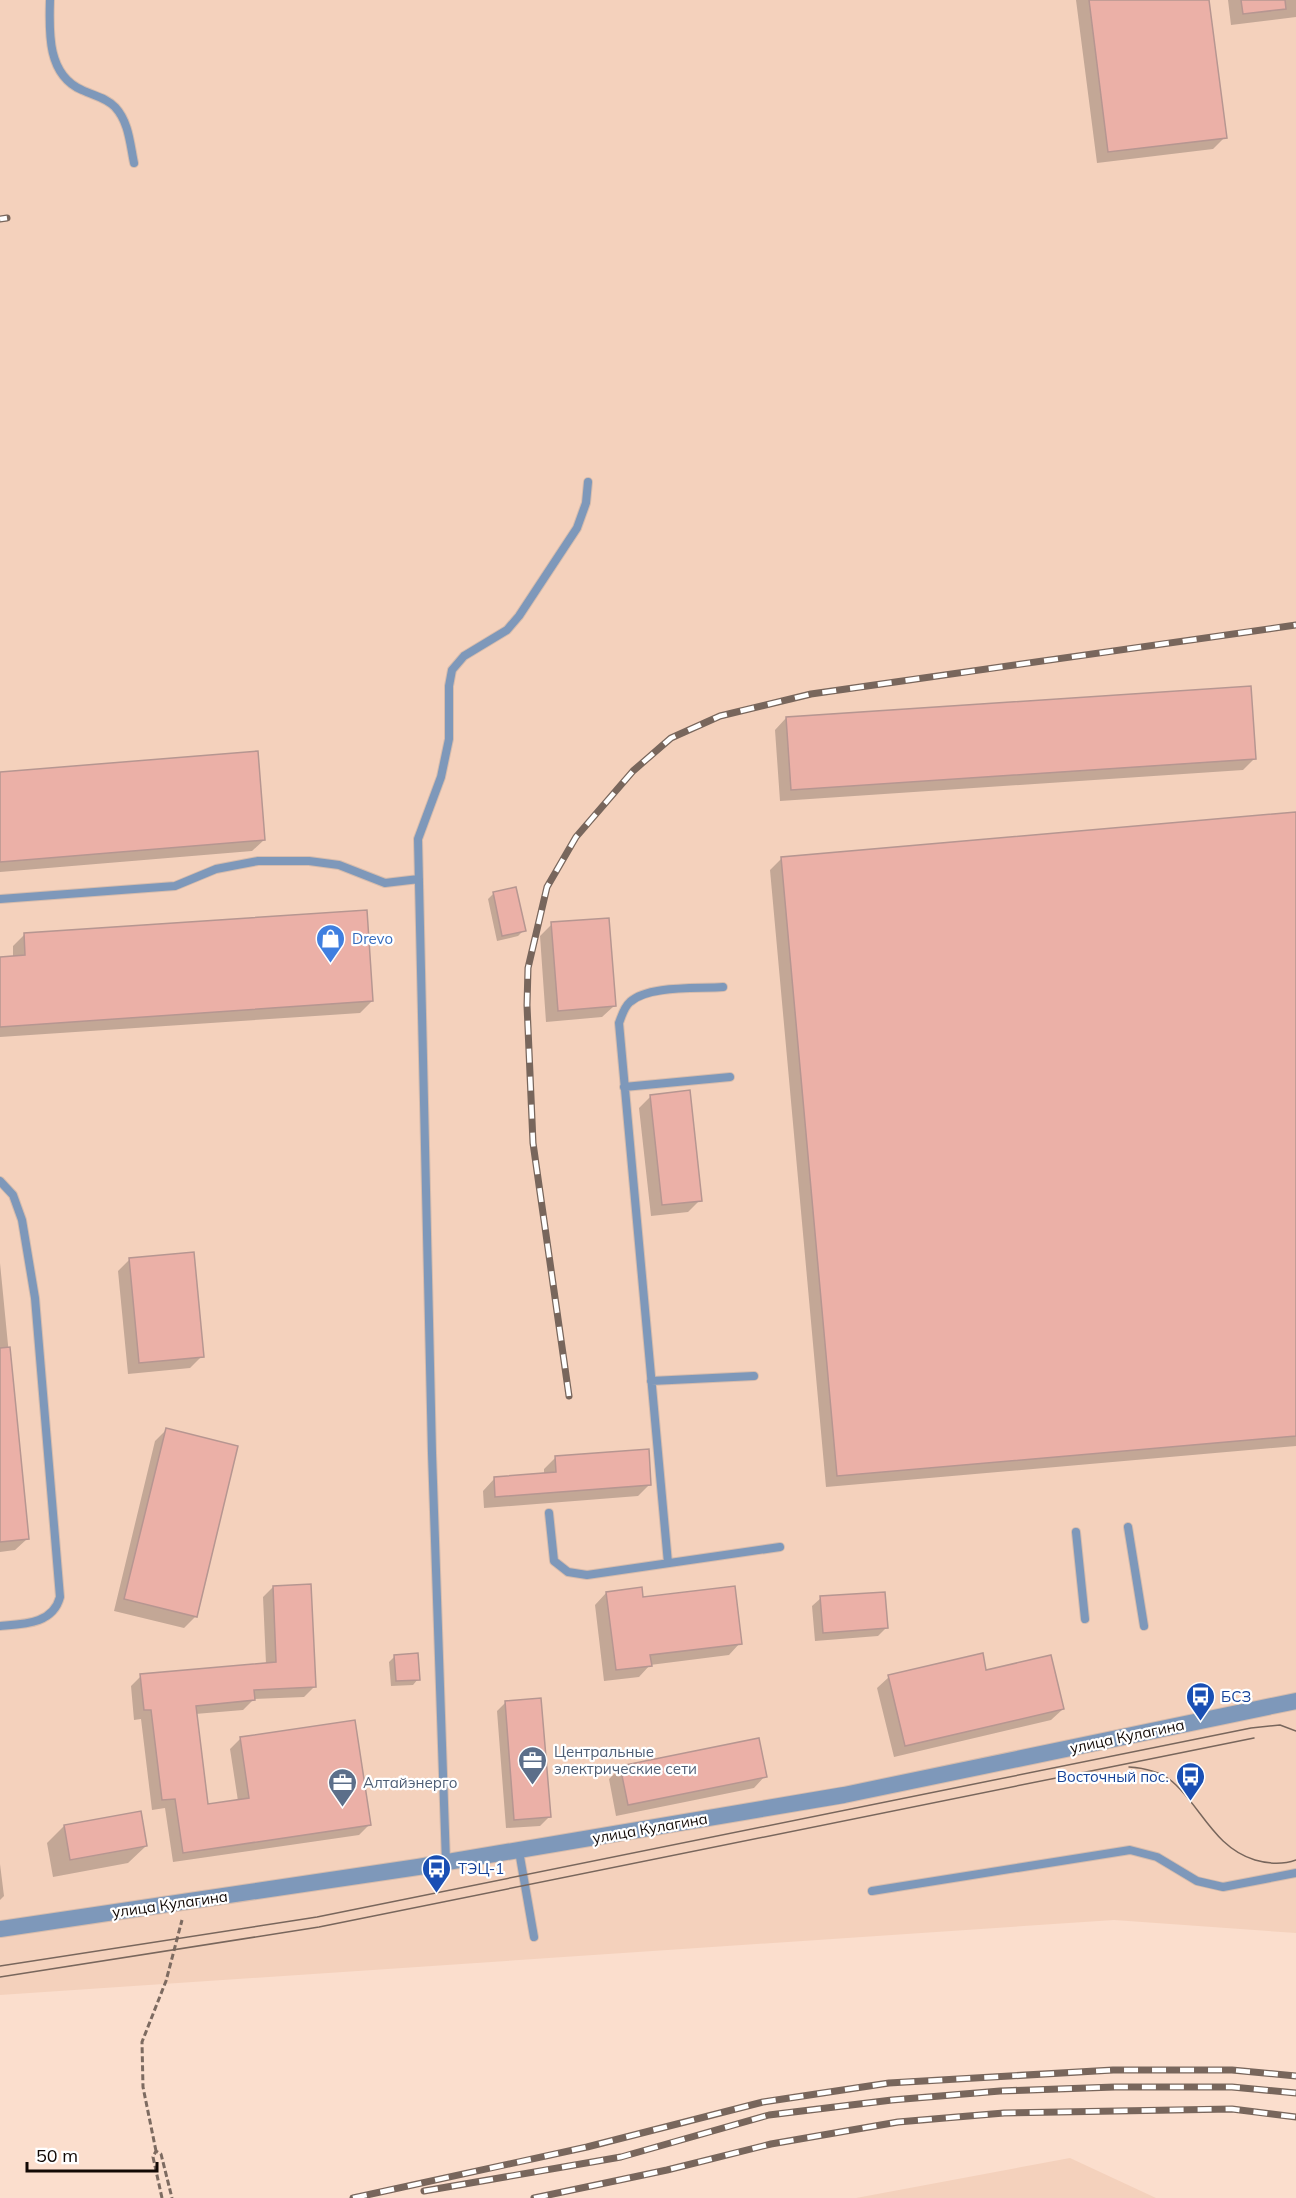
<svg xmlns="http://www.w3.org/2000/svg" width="1296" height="2198" viewBox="0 0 1296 2198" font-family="Mulish,sans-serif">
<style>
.built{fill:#f4d1bc}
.shadow{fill:#0003}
.building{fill:#ebb0a7;stroke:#b69691;stroke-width:1.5}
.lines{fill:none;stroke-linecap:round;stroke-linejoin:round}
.lane-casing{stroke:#d6bcad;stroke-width:10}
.street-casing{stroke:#d6bcad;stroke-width:18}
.path{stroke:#7d6b61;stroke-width:3;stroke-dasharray:6 3;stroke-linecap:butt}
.lane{stroke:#7e98ba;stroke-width:8}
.street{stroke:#7e98ba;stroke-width:16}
.tram{stroke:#78665c;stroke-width:1.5}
.rail-casing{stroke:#78665c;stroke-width:7}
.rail{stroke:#fff;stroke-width:4.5;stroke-dasharray:14;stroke-linecap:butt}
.labels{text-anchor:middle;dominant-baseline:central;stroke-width:4.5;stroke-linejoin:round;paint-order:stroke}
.shop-label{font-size:15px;fill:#366cbe;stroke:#fff;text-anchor:start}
.transit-label{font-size:15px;fill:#164399;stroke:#fff;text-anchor:start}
.street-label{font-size:15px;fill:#120905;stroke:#fff}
.service-label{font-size:15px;fill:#4e5e75;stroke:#fff;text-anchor:start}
</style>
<rect width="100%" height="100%" fill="#fbdecd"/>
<!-- built -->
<path class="built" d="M0 0H1296V1933L1114 1920 0 1995Z
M1070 2158 1156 2198H856Z"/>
<!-- shadow -->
<path class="shadow" d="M1076 0H1208L1225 137 1213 149 1097 163Z
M1228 0H1296V17L1231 25Z
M786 718 1255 758 1243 770 780 801 775 730Z
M0 774 264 840 252 851 0 872Z
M1296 813V1446L826 1487 770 870 782 858Z
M494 893 524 930 518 936 497 941 488 899Z
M552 924 614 1006 602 1017 546 1022 540 936Z
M24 935 372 1001 360 1013 0 1037V959L13 958V946Z
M651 1096 700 1200 688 1212 651 1216 639 1108Z
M130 1259 202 1356 190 1368 128 1374 118 1271Z
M0 1263 27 1539 15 1550 0 1552Z
M167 1429 196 1616 184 1628 114 1611 155 1441Z
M556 1457 650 1484 638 1496 484 1508 483 1491 494 1479 544 1475V1469Z
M273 1587 314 1687 304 1697 254 1699 243 1710 195 1714 206 1806 238 1801 230 1749 241 1738 369 1825 359 1835 173 1862 165 1808 152 1810 141 1719 134 1720 131 1686 141 1676 266 1664 263 1597Z
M606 1593 642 1598 740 1643 729 1655 650 1665 639 1677 604 1681 595 1605Z
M821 1598 886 1628 878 1636 815 1641 812 1606Z
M395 1656 418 1679 413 1685 391 1686 389 1662Z
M985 1672 1063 1709 1051 1720 894 1757 877 1688 889 1677Z
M506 1702 549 1817 540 1826 506 1828 497 1711Z
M620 1768 765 1776 754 1788 616 1816 609 1779Z
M64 1826 146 1846 128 1863 53 1877 47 1843Z
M0 1864 4 1896 0 1900Z"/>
<!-- building -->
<path class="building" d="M1089 0H1209L1227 138 1108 152Z
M1241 0H1285L1286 9 1243 14Z
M1251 686 1256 759 791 790 786 717Z
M258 751 265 840 0 862V772Z
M1296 812V1436L837 1476 781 857Z
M516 887 526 931 502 936 493 892Z
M367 910 373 1001 0 1027V957L25 955 24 933Z
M609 918 616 1006 558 1011 551 922Z
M690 1090 702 1201 662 1205 650 1095Z
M194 1252 204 1357 139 1363 129 1258Z
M10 1347 29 1539 0 1542V1348Z
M166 1428 238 1446 197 1617 124 1599Z
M649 1449 651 1485 495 1497 494 1477 556 1472 555 1456Z
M311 1584 316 1687 254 1690 255 1700 196 1706 208 1804 249 1798 240 1737 355 1720 371 1825 183 1853 175 1799 162 1800 151 1710H144L140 1674 276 1662 273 1586Z
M735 1586 742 1644 650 1655 652 1666 616 1670 606 1592 642 1587 643 1597Z
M885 1592 888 1628 823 1633 820 1596Z
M418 1653 420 1680 396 1681 394 1655Z
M983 1653 986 1670 1051 1655 1064 1709 905 1746 888 1675Z
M541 1698 551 1817 514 1820 505 1701Z
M759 1738 767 1777 628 1805 620 1766Z
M141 1811 147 1846 70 1860 64 1825Z"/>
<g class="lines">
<defs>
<path id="lane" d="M50 0C49 32 47 75 82 90 94 96 105 97 115 107 129 122 130 144 134 163
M0 899 175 886 216 869 258 861H309L339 865 385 883 419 879
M624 1087 730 1077
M0 1181 13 1195 22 1220 35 1298 60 1597C53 1624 24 1624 0 1626
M651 1381 754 1376
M549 1513 554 1561 568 1572 587 1575 780 1547
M1128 1527 1144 1626
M1076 1532 1085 1619
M668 1563 619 1023C622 1015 624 1007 630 1002 648 985 698 989 723 987
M519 1851 534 1937
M446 1862 432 1453 418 839 441 777 449 739V686L452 670 464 656 507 630 519 616 577 528 586 503 588 482
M872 1891 1130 1850 1157 1857 1197 1881 1223 1887 1296 1873"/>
<path id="street" d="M0 1929 418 1867 844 1795 1296 1701"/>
</defs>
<!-- lane casing -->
<use href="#lane" class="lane-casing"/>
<!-- street casing -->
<use href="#street" class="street-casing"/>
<!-- path -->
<path class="path" d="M156 2151 143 2087 142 2042 166 1981 182 1920
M162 2198 153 2157 156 2151 161 2154 172 2198"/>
<!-- lane -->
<use href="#lane" class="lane"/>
<!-- street -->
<use href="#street" class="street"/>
<!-- tram -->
<path class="tram" d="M1129 1767C1146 1768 1164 1773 1176 1785 1203 1811 1216 1848 1255 1860 1269 1864 1282 1865 1296 1860
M0 1966 317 1917 1251 1728 1280 1725 1296 1731
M0 1977 319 1927 1254 1738"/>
<defs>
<path id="rail" d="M0 219 7 218
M569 1396 533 1143 527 1005 528 968 547 887 576 837 633 771 671 738 720 716 811 694 1296 625
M424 2191 621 2157 769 2115 892 2100 1000 2091 1115 2087H1232L1296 2093
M353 2198 587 2147 763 2102 889 2083 1113 2070H1232L1296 2076
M534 2198 667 2170 771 2144 898 2122 1004 2113 1232 2109 1296 2117"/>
</defs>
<!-- rail casing -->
<use href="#rail" class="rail-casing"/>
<!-- rail -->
<use href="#rail" class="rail"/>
</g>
<!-- icons -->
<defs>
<symbol id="shop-pin" viewBox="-11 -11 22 30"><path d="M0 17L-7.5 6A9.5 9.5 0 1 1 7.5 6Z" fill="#3f7fe0" stroke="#fff"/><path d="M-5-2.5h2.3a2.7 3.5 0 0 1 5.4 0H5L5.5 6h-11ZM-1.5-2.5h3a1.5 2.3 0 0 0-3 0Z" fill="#fff"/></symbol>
<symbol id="bus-pin" viewBox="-11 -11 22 30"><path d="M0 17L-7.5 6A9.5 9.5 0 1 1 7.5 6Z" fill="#1a4fb4" stroke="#fff"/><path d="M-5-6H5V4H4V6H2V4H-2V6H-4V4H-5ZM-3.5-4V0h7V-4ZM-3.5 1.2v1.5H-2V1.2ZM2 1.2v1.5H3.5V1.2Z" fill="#fff"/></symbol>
<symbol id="office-pin" viewBox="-11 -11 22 30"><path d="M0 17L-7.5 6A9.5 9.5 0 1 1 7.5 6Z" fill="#5c6f8a" stroke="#fff"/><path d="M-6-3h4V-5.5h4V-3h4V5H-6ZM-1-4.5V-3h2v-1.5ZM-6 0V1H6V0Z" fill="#fff"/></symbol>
</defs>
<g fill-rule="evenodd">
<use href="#shop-pin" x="314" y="922" width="33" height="45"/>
<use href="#bus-pin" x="1184" y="1680" width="33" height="45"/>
<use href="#office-pin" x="516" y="1744" width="33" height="45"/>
<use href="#bus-pin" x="1174" y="1760" width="33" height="45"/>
<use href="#office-pin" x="326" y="1766" width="33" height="45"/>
<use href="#bus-pin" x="420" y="1852" width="33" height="45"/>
</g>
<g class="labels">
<!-- shop labels -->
<g class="shop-label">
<text x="352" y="938">Drevo</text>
</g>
<!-- transit labels -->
<g class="transit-label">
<text x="1221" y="1696">БСЗ</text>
<text x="1169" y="1776" text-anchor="end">Восточный пос.</text>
<text x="458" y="1868">ТЭЦ-1</text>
</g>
<!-- street labels -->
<g class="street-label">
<text transform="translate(1127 1736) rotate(-12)">улица Кулагина</text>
<text transform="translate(650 1828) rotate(-10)">улица Кулагина</text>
<text transform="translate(170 1904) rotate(-8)">улица Кулагина</text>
</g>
<!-- service labels -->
<g class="service-label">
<text x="554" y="1751">Центральные<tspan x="554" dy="17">электрические сети</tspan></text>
<text x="363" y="1782">Алтайэнерго</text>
</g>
</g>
<!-- scale -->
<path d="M27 2162v9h130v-9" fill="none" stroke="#120905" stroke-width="3"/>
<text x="36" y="2162" font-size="18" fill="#120905" stroke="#ffffff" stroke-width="4.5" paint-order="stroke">50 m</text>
</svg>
